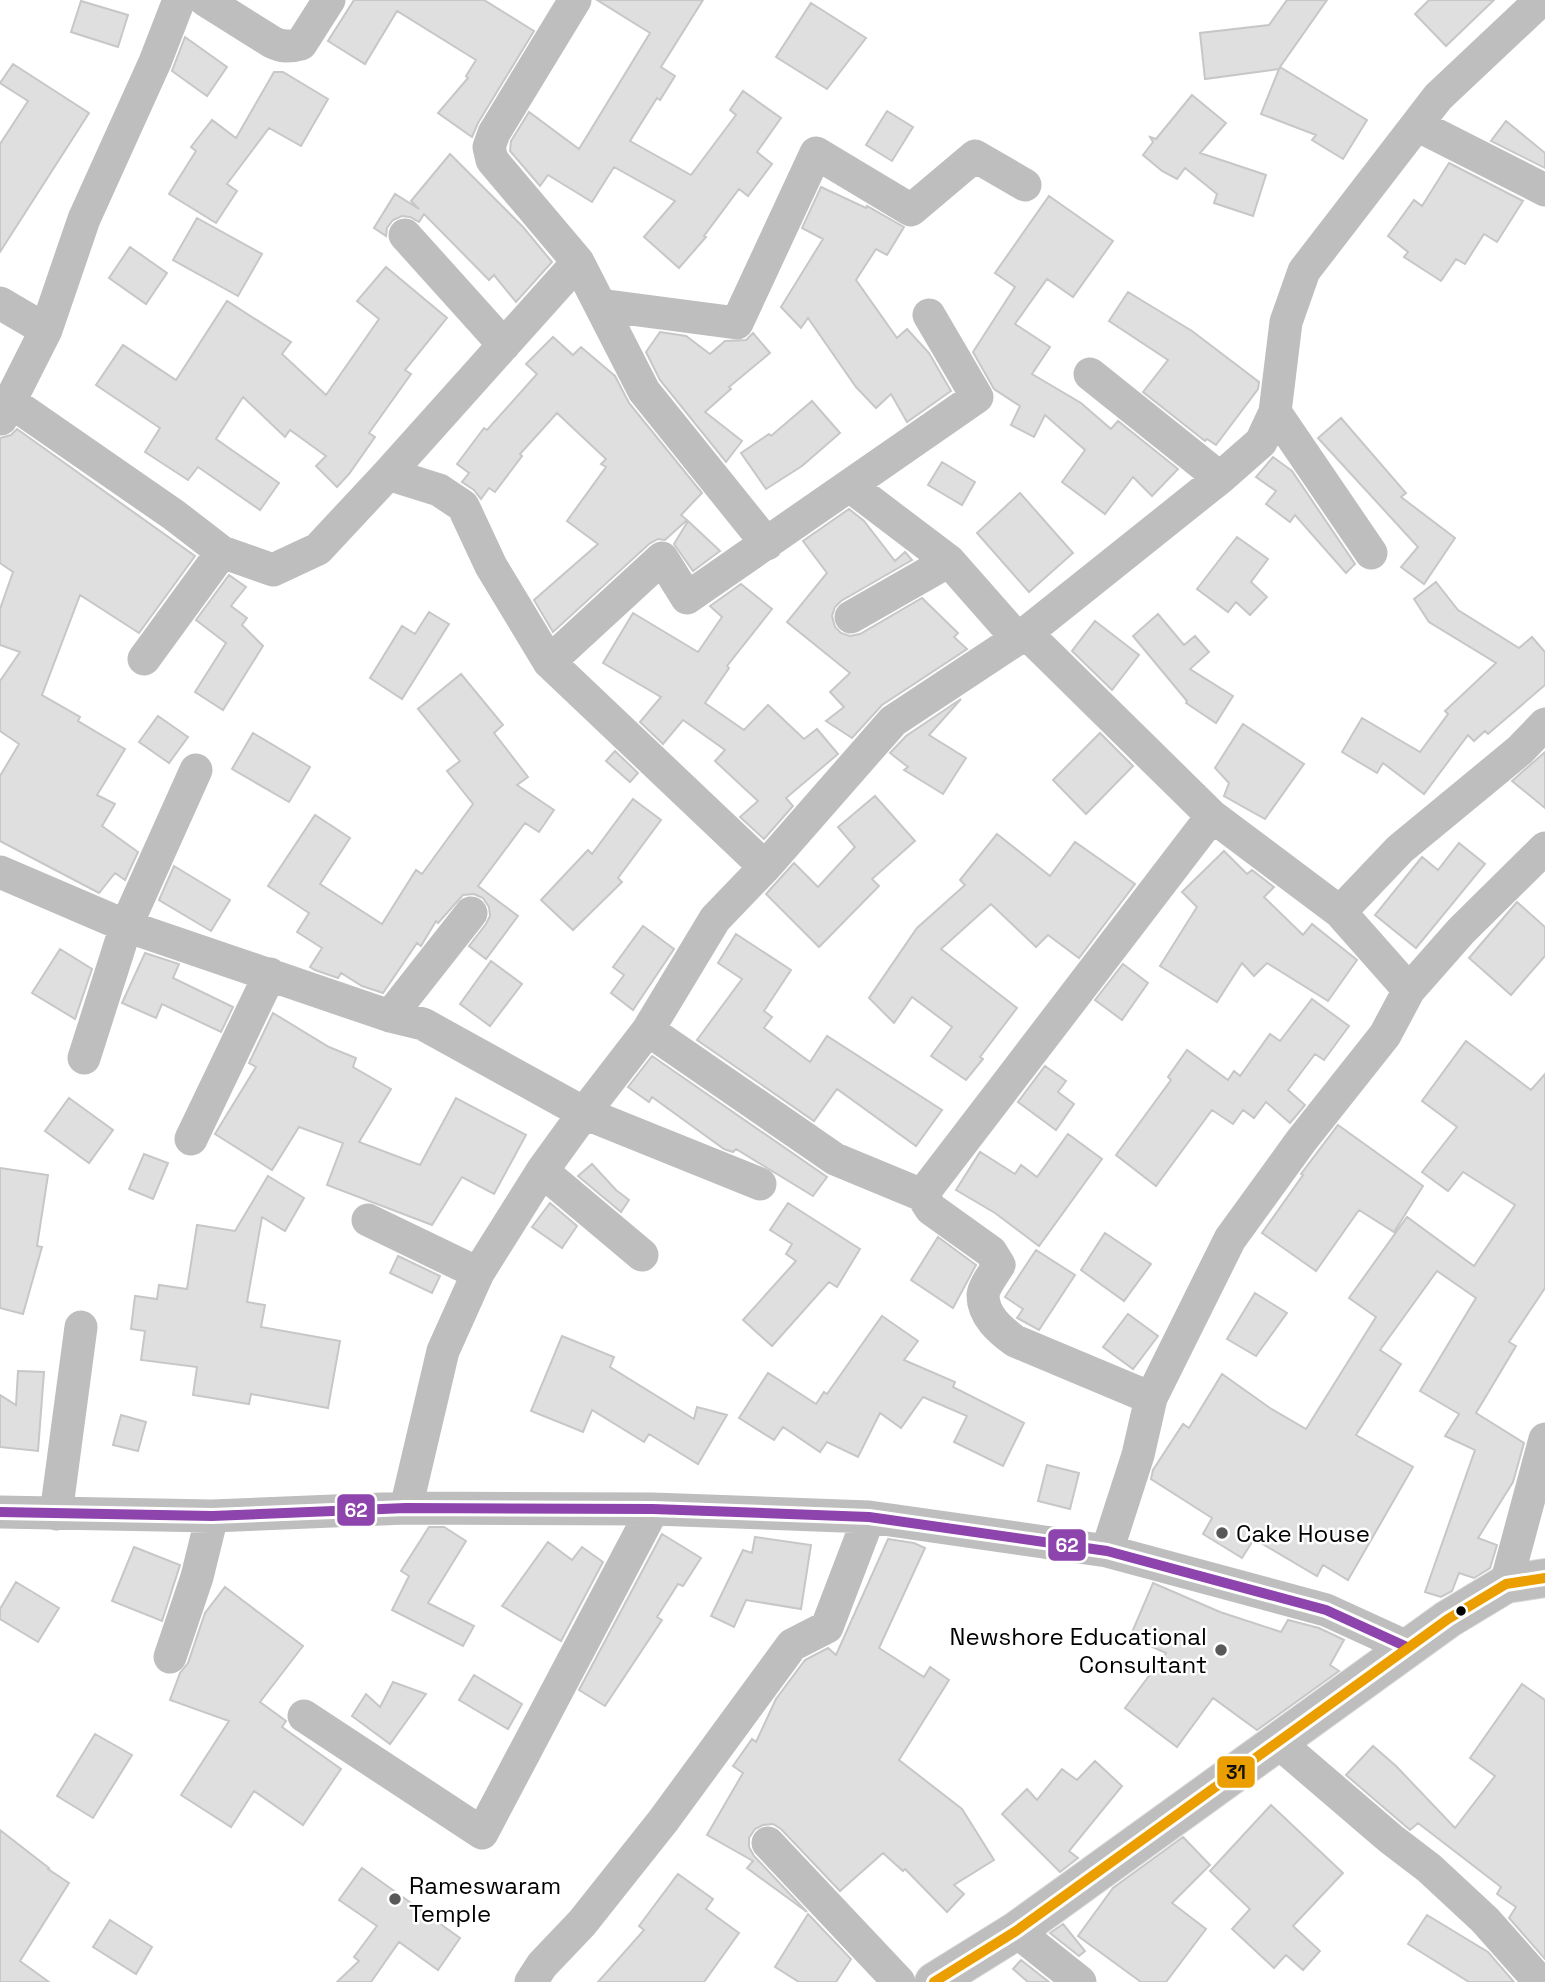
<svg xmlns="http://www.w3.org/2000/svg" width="1545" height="1982" viewBox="0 0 1545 1982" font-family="'Space Grotesk',sans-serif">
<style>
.building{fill:#dfdfdf;stroke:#c7c7c7;stroke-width:2}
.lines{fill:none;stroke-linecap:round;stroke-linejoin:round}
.major-casing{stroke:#dbdbdb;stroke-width:40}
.minor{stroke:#bebebe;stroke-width:33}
.major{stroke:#bebebe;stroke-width:38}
.bus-1-casing{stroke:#fff;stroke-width:16}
.bus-2-casing{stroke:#fff;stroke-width:16}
.bus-1{stroke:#8e44ad;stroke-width:10}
.bus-2{stroke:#eb9e00;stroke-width:10}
.poi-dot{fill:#595959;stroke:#fff;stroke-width:2.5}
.bus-dot{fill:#000;stroke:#fff;stroke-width:2.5}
.labels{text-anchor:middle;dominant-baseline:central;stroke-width:5;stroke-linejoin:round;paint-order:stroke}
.poi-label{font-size:24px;fill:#000;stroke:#fff;text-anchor:start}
.line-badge{stroke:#fff;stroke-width:2.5}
.badge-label{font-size:19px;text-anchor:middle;font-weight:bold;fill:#fff}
.pale-badge-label{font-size:19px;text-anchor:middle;font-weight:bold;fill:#111}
</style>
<rect width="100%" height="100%" fill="#fff"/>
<!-- building -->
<path class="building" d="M354 0H484L534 31 478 123 472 137 438 113 468 78 466 76 476 60 397 11 365 64 328 41Z
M597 0H703L661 67 675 76 660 100 657 98 630 141 691 175 736 115 730 110 743 91 781 118 757 152 772 164 748 196 739 189 704 236 706 237 679 268 644 237 675 201 614 167 592 202 548 175 540 186 510 151 511 141 529 112 579 149 650 33Z
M1287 0H1327L1280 67 1367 120 1343 159 1312 140 1316 135 1261 114 1279 69 1205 79 1200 33 1269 25Z
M1429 0H1494L1446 46 1415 14Z
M81 1 128 15 118 47 71 32Z
M811 3 866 38 827 89 776 57Z
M185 37 227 67 207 96 172 71Z
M13 64 89 113 0 252V144L28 101 0 83Z
M274 72H283L328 99 301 146 269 128 227 184 237 191 216 223 169 194 196 151 191 147 212 120 236 138Z
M1192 95 1226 123 1200 153 1266 175 1253 216 1214 203 1217 194 1185 168 1177 179 1162 171 1143 155 1153 142 1150 137 1156 139Z
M887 111 913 127 892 161 866 145Z
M1506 121 1545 153V168L1491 141Z
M450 154 523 227 552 262 516 302 494 275 489 280 424 214 419 222 410 217 402 216 393 220 387 228 386 236 374 228 395 194 419 209 411 201Z
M1449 163 1523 201 1497 242 1484 234 1465 264 1456 259 1441 281 1404 257 1408 252 1388 236 1414 200 1422 206Z
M821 187 866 208 867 206 904 227 887 255 876 249 856 280 897 338 907 329 929 353 951 391 907 422 891 394 876 408 856 387 808 318 801 328 781 307 823 239 802 228Z
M1049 196 1113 241 1073 297 1047 279 1015 324 1050 347 1032 374 1081 403 1111 429 1118 421 1178 469 1152 496 1133 477 1105 514 1062 482 1085 450 1045 415 1034 437 1011 425 1020 406 994 389 973 352 1015 287 995 273Z
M197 218 262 254 238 296 173 260Z
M130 247 167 273 146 304 109 278Z
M386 267 447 318 405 370 411 374 369 433 375 437 349 474 337 487 316 466 326 456 290 430 285 437 243 397 216 439 279 483 260 510 198 467 188 480 145 452 160 428 96 385 123 345 176 380 227 301 291 342 282 354 326 395 379 319 357 301Z
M1128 292 1192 331 1259 382 1258 389 1216 445 1207 439 1205 441 1143 392 1168 360 1109 321Z
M660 332 686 336 710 354 725 341 746 340 753 333 770 353 729 387 731 389 705 412 742 441 726 462 660 380 646 352Z
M553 337 573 355 581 347 615 376 629 403 702 493 681 515 687 520 665 540 658 539 649 544 553 632 534 600 598 544 567 521 606 467 601 464 606 459 557 413 520 454 522 456 495 492 489 488 481 499 474 490 462 482 469 473 457 464 484 428 487 430 537 374 526 364Z
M812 401 840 433 802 466 766 489 741 453 769 434 771 436Z
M1341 418 1406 493 1401 497 1455 538 1424 584 1401 567 1418 547 1318 438Z
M17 429 195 556 139 633 80 595 42 695 80 717 78 721 125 749 97 795 115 804 102 826 138 852 125 880 115 873 99 893 0 841V776L19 744 0 731V681L20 652 0 645V609L13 572 0 563V438L11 435Z
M1273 457 1292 471 1355 564 1346 573 1295 515 1290 522 1266 504 1276 491 1256 477Z
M942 462 975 482 962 505 928 485Z
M1020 493 1073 553 1029 592 977 533Z
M849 509 864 521 895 561 905 552 912 560 841 601 835 607 832 616 835 627 841 633 850 636 860 634 922 598 958 633 954 637 967 649 882 705 852 738 826 721 844 707 830 692 850 673 787 622 827 573 803 541Z
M688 521 720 551 693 571 674 544Z
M1237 537 1268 559 1251 582 1267 597 1250 615 1236 602 1228 612 1197 589Z
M229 575 246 587 231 606 247 618 242 625 263 646 223 710 195 692 226 643 196 620Z
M1436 582 1458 610 1519 648 1532 637 1545 652V685L1488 734 1485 731 1474 741 1468 735 1424 794 1383 763 1377 773 1342 752 1362 718 1420 752 1448 714 1445 711 1496 663 1429 622 1414 599Z
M741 584 772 609 727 666 729 668 705 703 744 730 768 705 804 739 817 729 838 754 786 798 793 806 764 839 740 817 758 801 715 761 725 750 683 720 663 744 640 722 661 697 603 663 633 613 698 652 722 617 710 606Z
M429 612 449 624 402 699 370 678 402 626 415 634Z
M1158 614 1184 645 1195 636 1209 652 1190 669 1233 696 1216 723 1186 703 1187 701 1133 636Z
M1095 621 1139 655 1112 690 1072 651Z
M461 674 503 725 494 733 528 777 517 785 554 810 539 832 525 823 478 886 518 916 486 959 469 946 486 924 490 916 489 907 483 898 474 894 463 895 438 923 436 921 421 946 417 943 383 993 362 986 341 973 338 978 315 970 310 967 322 948 297 932 309 913 268 886 315 815 350 838 320 884 382 924 416 870 422 874 473 804 447 771 460 761 418 709Z
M961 699 929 735 966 758 943 794 904 770 908 767 890 753 906 736Z
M158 716 188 737 169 763 139 742Z
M1243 724 1304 764 1265 819 1224 796 1229 783 1215 768Z
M253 733 310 767 289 802 232 769Z
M1100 733 1133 766 1086 814 1053 780Z
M615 751 638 773 630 782 606 761Z
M1545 752V808L1512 781Z
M875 796 915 841 872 879 879 886 819 947 766 894 794 863 818 887 855 847 838 827Z
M633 799 661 820 618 878 622 882 573 930 541 900 588 850 592 854Z
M997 834 1050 876 1075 842 1135 884 1079 958 1048 935 1036 947 991 904 941 949 1017 1008 980 1057 983 1059 966 1080 931 1056 952 1027 912 997 894 1023 869 998 917 928 965 885 960 880Z
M1459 843 1485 864 1416 948 1375 915 1422 857 1438 870Z
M1224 851 1247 874 1252 870 1274 887 1264 897 1303 935 1312 924 1357 960 1328 1001 1267 963 1254 976 1242 963 1217 1002 1160 966 1197 907 1182 892Z
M174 866 230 900 211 931 159 900Z
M1517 902 1545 927V956L1511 995 1469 958Z
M643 926 674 949 633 1010 611 993 624 975 613 967Z
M736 934 791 970 764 1011 772 1017 764 1028 810 1062 827 1036 942 1110 916 1146 837 1089 814 1121 697 1040 742 979 718 963Z
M60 949 92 969 75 1019 32 993Z
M145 953 179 964 173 978 233 1007 221 1032 162 1004 156 1018 122 1003Z
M491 961 522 984 490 1026 460 1004Z
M1123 964 1148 983 1122 1020 1095 1000Z
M1312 999 1349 1026 1324 1060 1315 1054 1288 1090 1305 1105 1290 1123 1266 1102 1254 1118 1243 1110 1233 1124 1212 1110 1156 1186 1116 1155 1171 1080 1168 1077 1187 1050 1228 1080 1234 1071 1240 1076 1270 1034 1280 1041Z
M273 1013 329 1047 356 1058 353 1067 391 1089 359 1142 420 1165 456 1098 526 1135 494 1194 462 1177 432 1225 327 1185 343 1143 299 1127 272 1170 215 1134 256 1067 249 1063Z
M1466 1041 1531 1090 1545 1074V1288L1509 1342 1516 1346 1476 1413 1524 1443 1513 1482 1478 1538 1497 1545 1490 1568 1474 1578 1459 1573 1452 1591 1441 1597 1425 1592 1475 1450 1445 1436 1459 1414 1420 1391 1476 1298 1437 1271 1380 1350 1401 1364 1356 1435 1413 1467 1348 1580 1323 1565 1317 1576 1254 1539 1242 1558 1203 1534 1212 1518 1151 1479 1153 1470 1183 1424 1189 1428 1222 1374 1270 1408 1306 1429 1376 1317 1349 1298 1407 1217 1474 1266 1515 1205 1463 1172 1448 1191 1422 1172 1457 1127 1422 1101Z
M652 1056 827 1177 813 1196 736 1149 733 1152 724 1149 652 1097 649 1102 628 1087Z
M1045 1066 1066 1081 1058 1092 1074 1104 1056 1130 1018 1102Z
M69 1098 113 1130 89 1163 45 1131Z
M1338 1125 1423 1186 1394 1232 1359 1210 1316 1271 1262 1233 1303 1175 1301 1174Z
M1068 1134 1102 1159 1039 1246 995 1213 956 1190 980 1152 1015 1174 1021 1165 1037 1177Z
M144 1154 168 1163 153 1199 129 1189Z
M592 1164 616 1190 629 1200 621 1212 578 1176Z
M0 1168 48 1175 37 1246 42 1247 23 1314 0 1308Z
M268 1176 304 1198 285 1231 262 1217 247 1302 265 1305 261 1327 340 1341 328 1408 251 1394 249 1404 193 1395 197 1367 141 1360 145 1331 131 1329 135 1296 157 1299 159 1285 187 1289 197 1225 235 1231Z
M550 1203 577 1226 562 1248 532 1227Z
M788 1203 860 1249 837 1287 829 1282 772 1346 743 1320 796 1261 786 1254 792 1244 770 1230Z
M1105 1233 1151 1264 1124 1301 1081 1270Z
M938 1237 976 1265 953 1308 911 1280Z
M1036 1250 1075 1275 1039 1330 1017 1318 1023 1309 1005 1297Z
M398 1256 440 1276 432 1293 390 1273Z
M1255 1293 1287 1313 1256 1356 1227 1339Z
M1128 1314 1158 1336 1133 1369 1103 1347Z
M882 1316 918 1341 904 1360 955 1382 953 1387 1024 1423 1003 1466 954 1442 967 1416 923 1397 901 1428 880 1413 858 1457 827 1442 820 1452 783 1427 774 1440 739 1418 768 1373 816 1404 824 1392 827 1394Z
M562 1336 614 1357 610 1367 694 1419 697 1407 727 1415 698 1464 649 1434 644 1442 592 1410 583 1432 531 1411Z
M18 1371 44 1372 38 1451 0 1447V1395L16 1405Z
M121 1415 146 1422 138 1451 113 1445Z
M1047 1465 1079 1473 1070 1509 1038 1501Z
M429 1527H444L466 1541 428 1603 474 1626 463 1646 392 1610 409 1576 401 1571Z
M662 1534 701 1558 683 1586 678 1584 657 1617 662 1620 605 1706 579 1690Z
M755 1537 811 1545 801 1609 746 1600 734 1627 711 1616 743 1550 752 1553Z
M888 1539 914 1543 925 1548 879 1648 924 1677 930 1667 949 1680 899 1760 962 1809 994 1860 954 1885 964 1894 947 1912 905 1869 903 1871 883 1853 840 1891 781 1829 773 1824 763 1825 755 1829 749 1838V1847L754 1856 807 1912 747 1868 753 1861 707 1835 743 1773 733 1766 752 1739 756 1742 776 1699 805 1660 828 1648 836 1655Z
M548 1542 572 1560 582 1547 603 1562 561 1641 502 1606Z
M134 1547 180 1565 162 1621 112 1601Z
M16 1582 59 1608 38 1642 0 1619V1609Z
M1153 1583 1220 1612 1281 1632 1288 1620 1319 1628 1340 1638 1344 1640 1330 1665 1339 1671 1257 1730 1213 1698 1177 1747 1125 1708 1166 1653 1130 1637Z
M225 1587 303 1646 260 1702 286 1721 282 1727 341 1769 303 1825 254 1791 231 1827 181 1795 229 1721 170 1700 180 1673 188 1663 205 1613Z
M474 1675 522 1704 508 1729 459 1700Z
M393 1682 426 1694 390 1744 352 1716 366 1694 380 1707Z
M1522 1684 1545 1700V1959L1509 1918 1516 1907 1497 1894 1501 1887 1418 1823 1410 1830 1346 1775 1373 1746 1396 1766 1455 1828 1495 1776 1470 1758Z
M95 1734 132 1755 93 1818 57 1796Z
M1095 1761 1122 1786 1069 1851 1078 1858 1060 1872 1002 1814 1027 1789 1037 1800 1062 1769 1077 1780Z
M1271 1805 1343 1873 1293 1926 1320 1951 1303 1970 1286 1955 1274 1968 1232 1929 1250 1909 1210 1871Z
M0 1830 49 1868 48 1869 69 1883 20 1961 49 1982H0Z
M1183 1837 1210 1865 1172 1903 1206 1929 1166 1982H1141L1078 1936 1113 1888Z
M362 1868 460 1938 438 1970 399 1942 371 1982H337L359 1961 354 1957 377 1926 339 1900Z
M678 1874 713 1899 706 1909 739 1933 704 1982H598L644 1930 639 1926Z
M808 1914 851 1959 836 1982H799L775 1967Z
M1427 1915 1488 1952 1514 1982H1469L1408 1944Z
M110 1920 152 1947 136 1974 93 1947Z
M1063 1924 1085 1951 1079 1956 1050 1933Z
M1021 1960 1049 1982H1028L1013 1969Z"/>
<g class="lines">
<defs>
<path id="major" d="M934 1982 1016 1931 1448 1619 1506 1584 1545 1578"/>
</defs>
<!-- major casing -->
<use href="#major" class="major-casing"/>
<!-- minor -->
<path class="minor" d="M205 0 272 42C282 47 289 47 301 44L329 0
M575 0 494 133 489 147 492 160 578 262 644 391 767 544
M1417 125 1545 190
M405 235 504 345
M0 303 46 330
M600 305 737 323 816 153 911 210 975 156 1025 185
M1090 374 1220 478
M8 400 174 515 222 552 273 570 318 549 388 474 439 490 463 506 491 566 549 662 765 867
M1275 412 1371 553
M1 419 46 330 84 219 155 62 179 0
M388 474 578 262
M850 486 949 561 1016 637
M851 617 949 561
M1026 633 1212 816 1340 912 1409 990 1385 1035 1301 1141 1230 1239 1151 1398 1138 1455 1107 1551
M144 659 222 552
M549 662 662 558 687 598 977 397 929 315
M0 872 126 926 390 1016 423 1024 584 1113 760 1184
M1340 912 1400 849 1520 750 1545 724
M1409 990 1461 931 1545 848
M390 1016 471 913
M648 1030 835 1159 922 1195
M84 1058 126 926 196 770
M191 1139 270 974
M542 1171 642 1255
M368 1220 478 1273
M1151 1398 1015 1341C1000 1330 983 1316 983 1295 984 1286 994 1273 999 1265L991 1252 931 1209 922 1195 1212 816
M406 1508 443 1351 478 1273 542 1171 584 1113 648 1030 715 919 765 867 893 721 1026 633 1220 478 1261 442 1275 412 1286 322 1304 271 1438 97 1541 0
M0 1512 212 1516 406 1508 653 1509 869 1517 1107 1551 1326 1610 1407 1647
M56 1514 81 1327
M1506 1584 1545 1439
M170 1657 197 1577 212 1516
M304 1716 482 1833 653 1509
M1279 1743 1391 1839 1429 1868 1485 1920 1540 1982
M768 1843 899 1982
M1016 1931 1080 1982
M531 1982 542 1965 582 1923 663 1821 792 1645 827 1627 869 1517"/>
<!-- major -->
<use href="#major" class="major"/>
<defs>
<path id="bus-1" d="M0 1512 212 1516 406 1508 653 1509 869 1517 1107 1551 1326 1610 1407 1647"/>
<path id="bus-2" d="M934 1982 1016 1931 1448 1619 1506 1584 1545 1578"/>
</defs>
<!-- bus-1 casing -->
<use href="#bus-1" class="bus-1-casing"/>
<!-- bus-2 casing -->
<use href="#bus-2" class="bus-2-casing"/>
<!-- bus-1 -->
<use href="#bus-1" class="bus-1"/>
<!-- bus-2 -->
<use href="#bus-2" class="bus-2"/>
</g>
<!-- markers -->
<g class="poi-dot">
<circle cx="1222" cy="1533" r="7"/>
<circle cx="1221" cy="1650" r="7"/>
<circle cx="395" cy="1899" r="7"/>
</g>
<circle class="bus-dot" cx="1461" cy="1611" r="6"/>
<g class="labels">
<!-- poi labels -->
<g class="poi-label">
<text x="1236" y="1533">Cake House</text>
<text x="1207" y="1636" text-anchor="end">Newshore Educational<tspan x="1207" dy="28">Consultant</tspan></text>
<text x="409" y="1885">Rameswaram<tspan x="409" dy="28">Temple</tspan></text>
</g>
</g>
<g class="line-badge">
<rect x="336" y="1493" width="40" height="34" rx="7" fill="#8e44ad"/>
<rect x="1047" y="1528" width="40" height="34" rx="7" fill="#8e44ad"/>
<rect x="1216" y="1755" width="40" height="34" rx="7" fill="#eb9e00"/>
</g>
<g class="badge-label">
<text x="356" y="1517">62</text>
<text x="1067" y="1552">62</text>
</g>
<g class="pale-badge-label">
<text x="1236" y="1779">31</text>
</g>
</svg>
